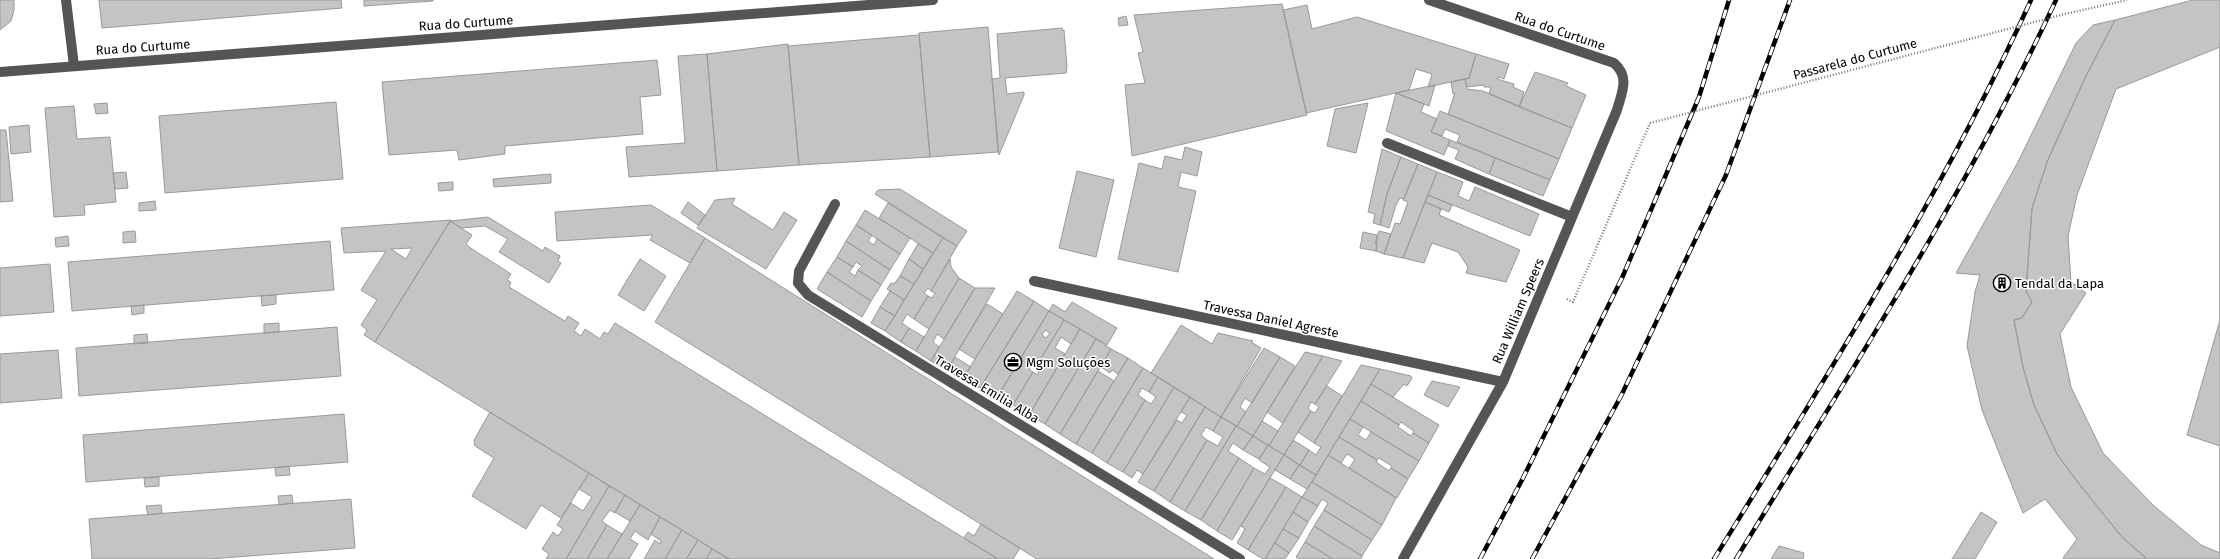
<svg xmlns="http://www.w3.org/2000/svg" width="2220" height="559" viewBox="0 0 2220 559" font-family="'Fira Sans',sans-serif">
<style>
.building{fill:#c4c4c4;stroke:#999;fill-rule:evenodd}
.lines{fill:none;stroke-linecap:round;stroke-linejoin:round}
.path{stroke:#777;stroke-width:2.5;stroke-dasharray:1 2;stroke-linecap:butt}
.minor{stroke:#555;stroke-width:10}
.rail-casing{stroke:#000;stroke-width:4.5}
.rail{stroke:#fff;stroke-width:3;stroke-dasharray:9;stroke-linecap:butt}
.path-bridge{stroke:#777;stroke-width:2.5;stroke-dasharray:1 2;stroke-linecap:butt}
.labels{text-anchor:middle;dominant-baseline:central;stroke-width:3;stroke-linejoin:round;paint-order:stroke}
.street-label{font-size:13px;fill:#000;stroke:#fff}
.poi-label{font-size:13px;fill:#000;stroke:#fff;text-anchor:start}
</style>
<rect width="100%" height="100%" fill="#fff"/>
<!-- building -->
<path class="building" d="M0 0H14V10L11 21 0 30Z
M99 0H341L342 8 102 28Z
M364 0H433V1L364 6Z
M2193 0H2220V559H2147L2121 536 2076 480 2057 454 2034 405 2023 367 2014 320 2022 318 2032 302 2026 291 2032 208 2047 162 2086 76 2115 20Z
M1282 4 1307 115 1132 156 1125 85 1145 83 1138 53 1143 52 1134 15Z
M1307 5 1312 29 1357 17 1476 54 1469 78 1428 87 1432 74 1416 69 1409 90 1306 113 1283 10Z
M1126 16 1128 25 1119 26 1118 18Z
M2115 20 2086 76 2049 157 2032 208 2026 291 2032 302 2022 318 2014 320 2023 367 2034 405 2057 454 2076 480 2121 536 2147 559H2064L2063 558 2077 539 2045 499 2023 513 1982 410 1967 346 1975 292 1980 275 1956 273 2018 162 2076 43 2093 25Z
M988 27 998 152 930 157 919 33Z
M1062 28 1063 31 1064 30 1067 66 1066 73 1005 78 1007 94 1024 92V95L999 155 992 79 1000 78 997 34Z
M919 35 930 157 799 165 788 46Z
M788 44 799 165 717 171 707 54Z
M2220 47V320L2187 435 2220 446V553L2201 545 2153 505 2103 453 2071 387 2060 334 2086 293 2071 282 2068 236 2077 195 2116 89Z
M707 54 717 171 629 177 626 147 685 143 678 56Z
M1476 54 1509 64 1504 79 1498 77 1497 79 1514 84 1513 87 1524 92 1519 107 1489 94 1491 87H1484V85L1467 87 1465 79 1469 78Z
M657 60 661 95 640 97 643 134 505 146V154L459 160 457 150 389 155 382 82Z
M1535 72 1568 83 1566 86 1586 95 1572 128 1519 107Z
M1465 79 1467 89 1483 91 1572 128 1559 159 1448 114 1455 93 1453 94 1451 82Z
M1435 85 1429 106 1396 93Z
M1396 93 1424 104 1421 112 1437 119 1431 132 1450 140 1444 155 1386 131Z
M336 102 343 179 165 193 159 116Z
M107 103 108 113 96 114 94 104Z
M1368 103 1356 153 1327 146 1335 109Z
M74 106 77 139 110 137 116 202 84 205 85 215 54 217 45 108Z
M1440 111 1559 159 1550 180 1457 142 1460 135 1445 129 1442 136 1431 132Z
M29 125 31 152 11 154 9 127Z
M0 130H6L13 201 0 202Z
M1450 140 1495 158 1489 174 1455 159 1459 150 1448 146Z
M1185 147 1202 152 1197 176 1181 172 1178 187 1196 191 1178 272 1118 259 1139 163 1162 169 1165 156 1182 160Z
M1382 149 1401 157 1387 194 1380 225 1373 223 1375 214 1368 212Z
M1401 157 1418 164 1404 199 1400 198 1396 205 1389 228 1380 225 1387 194Z
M1495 158 1550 180 1543 196 1489 174Z
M1418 164 1437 172 1403 258 1384 254 1395 223 1400 224 1408 202 1403 200Z
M1077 171 1114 180 1096 257 1059 248Z
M126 172 128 188 115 189 113 173Z
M1437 172 1463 182 1458 196 1469 201 1475 187 1539 214 1530 236 1428 195Z
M551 174V183L494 187 493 179Z
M453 182V190L439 191 438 183Z
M900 189 967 231 957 246 875 194 878 190Z
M1428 195 1452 205 1449 212 1425 202Z
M735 198 732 204 773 230 784 212 797 220 766 269 697 228 715 200Z
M155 201 156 210 139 211V203Z
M688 202 705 215 698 225 681 213Z
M1425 202 1441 209 1439 215 1520 250 1506 282 1466 273 1468 267 1458 252 1432 243 1424 263 1403 258Z
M888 203 943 238 933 253 879 218Z
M651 205 705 238 690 263 650 240 653 235 557 241 555 212Z
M865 210 910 238 900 254 856 225Z
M488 217 543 251 545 247 560 256 558 261 561 263 549 283 499 252 508 239 485 226 461 228 450 221Z
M451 220 375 342 364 335 367 330 361 325 377 300 361 290 386 251 344 253 341 228ZM412 248 406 259 391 249Z
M450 221 472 235 466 244 469 247 511 274 507 280 511 282 509 287 565 321 568 316 579 323 574 331 581 336 585 329 600 339 604 332 608 334 615 323 998 559H729L375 342Z
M856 225 872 235 868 241 874 245 877 239 900 254 890 270 846 241Z
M135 231 136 242 123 243V232Z
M1379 231 1391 234 1384 254 1376 251 1377 244H1375Z
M1363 232 1377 235 1376 251 1360 248Z
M68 236 69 246 56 247 55 238Z
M705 238 763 275 1214 559H1037L655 322Z
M943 238 957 246 931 291 928 288 924 293 928 296 914 319 907 314 902 323 909 328 901 342 885 331Z
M330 241 334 290 72 311 68 262Z
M846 241 890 270 881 285 858 270 862 266 856 262 853 267 837 257Z
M918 244 933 253 923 269 909 259Z
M837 257 853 267 849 272 855 276 858 270 881 285 871 301 827 272Z
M640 259 666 276 644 311 618 295Z
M909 259 923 269 914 284 900 276Z
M950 259 951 267 959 278 929 329 914 319 928 296 932 298 935 293 931 291Z
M50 264 54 312 0 316V268Z
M827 272 871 301 862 317 817 289Z
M900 276 914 284 904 300 887 289 891 283 894 284Z
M959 278 975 288 944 339 937 334 933 342 939 347 931 361 916 351Z
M975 288H995L947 370 931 361Z
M890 291 904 300 895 316 880 307Z
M1017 291 1034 301 980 388 962 380Z
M276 295V304L262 306 261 296Z
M1034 301 1049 311 998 396 980 388Z
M1072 302 1117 328 1107 345 1049 311 1053 304 1065 312Z
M987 304 1003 314 975 359 959 349Z
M144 305V313L132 315 131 306Z
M880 307 895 316 885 331 871 323Z
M1049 311 1064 320 1037 365 1033 363 1029 369 1033 372 1013 405 998 396ZM1045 330 1050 333 1046 338 1042 335Z
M1064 320 1080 329 1071 344 1061 337 1055 348 1065 354 1029 415 1013 405 1033 372 1037 375 1041 368 1037 365Z
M279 323V332L264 333V324Z
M1181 325 1212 344 1218 333 1253 341 1251 342 1261 348 1221 417 1151 373Z
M337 327 341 376 79 396 76 348Z
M909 328 924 337 916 351 901 342Z
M1080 329 1096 339 1045 424 1029 415Z
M147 334 148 343 134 344V335Z
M1096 339 1111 349 1060 434 1045 424Z
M1264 348 1280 357 1252 403 1245 398 1240 407 1246 412 1237 426 1221 417Z
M1111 349 1128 358 1118 374 1112 370 1110 373 1101 367Z
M58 350 62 398 0 403V354Z
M1305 352 1323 356 1283 423 1267 412Z
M1323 356 1342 361 1315 404 1311 402 1308 408 1311 411 1284 455 1269 446Z
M955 357 971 367 962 380 947 370Z
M1280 357 1295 366 1253 436 1237 426Z
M1128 358 1143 368 1092 453 1076 444Z
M1361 365 1380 369 1316 475 1300 465 1309 450 1316 455 1321 447 1314 443Z
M1143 368 1158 377 1149 392 1142 388 1138 395 1145 400 1107 463 1092 453Z
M1380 369 1411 376 1412 378 1407 386 1404 384 1393 397 1371 384Z
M1098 371 1114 381 1076 444 1060 434Z
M1158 377 1174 387 1123 472 1107 463 1145 400 1151 404 1156 397 1149 392Z
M1432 381 1460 387 1448 407 1424 395Z
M1371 384 1439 425 1429 443 1413 433 1414 431 1401 422 1399 425 1361 401Z
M1327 386 1342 396 1314 443 1298 432 1311 411 1315 413 1319 407 1315 404Z
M1174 387 1190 397 1143 474 1137 470 1132 478 1123 472Z
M1190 397 1205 407 1154 491 1138 482 1177 420 1182 423 1187 415 1181 412Z
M1361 401 1399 425 1398 427 1411 436 1413 433 1429 443 1419 461 1350 419Z
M1205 407 1221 417 1213 431 1206 427 1201 435 1207 440 1170 502 1154 491Z
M490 412 589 473 561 518 541 505 526 529 472 496 494 458 475 446 474 440Z
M344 414 348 462 86 482 83 435Z
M1221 417 1236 426 1185 511 1170 502 1207 440 1218 446 1223 437 1213 431Z
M1350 419 1363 427 1358 435 1366 440 1371 432 1419 461 1408 479 1391 468 1392 466 1379 458 1377 460 1339 437Z
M1262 421 1278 431 1269 446 1253 436Z
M1236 426 1253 436 1243 450 1233 443 1228 451 1239 458 1201 520 1185 511Z
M1253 436 1268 445 1259 459 1243 450Z
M1339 437 1377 460 1376 462 1389 471 1391 468 1408 479 1397 498 1349 468 1355 459 1347 454 1341 463 1328 455Z
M1293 440 1309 450 1300 465 1284 455Z
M1268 445 1284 455 1232 540 1217 531 1254 468 1265 474 1270 467 1259 460Z
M1284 455 1299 465 1290 479 1275 470Z
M1328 455 1396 498 1382 525 1312 482Z
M1239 458 1254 468 1217 531 1201 520Z
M1299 465 1316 475 1307 489 1290 479Z
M289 466 290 475 276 476 275 468Z
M589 473 609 486 566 559H546L549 554 542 549 553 532 558 536 563 529 557 525 571 503 583 511 592 497 579 489Z
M159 477V486L145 487 144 478Z
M1270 478 1286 487 1248 550 1237 543 1245 529 1241 526Z
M1312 482 1382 525 1372 540 1324 510 1328 503 1322 499 1318 506 1302 497Z
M609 486 625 495 615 513 610 510 602 521 607 525 587 559H566Z
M1286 487 1302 497 1265 559H1263L1248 550Z
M292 495 293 503 279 505 278 496Z
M625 495 640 505 630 521 615 512Z
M1302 497 1318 506 1308 522 1293 512Z
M351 499 355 548 209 559H92L89 519Z
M161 505 162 513 148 515 146 506Z
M640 505 660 517 648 540 635 531 630 539 638 544 629 559H607Z
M1324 510 1372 540 1362 556 1314 526Z
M1293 512 1308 522 1299 538 1283 529Z
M1981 512 1997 522 1975 559H1952Z
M660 517 682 530 665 559H644L655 540 660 544 661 541 651 534Z
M981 524 1020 548 1013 559H998L964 538 968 532 974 536Z
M607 525 622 534 607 559H587Z
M1314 526 1362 556 1361 559H1333L1305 542Z
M1283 529 1299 538 1289 553 1275 543Z
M682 530 698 540 686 559H665Z
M698 540 712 549 706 559H690L687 558Z
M1305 542 1333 559H1299L1296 557Z
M1275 543 1289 553 1285 559H1265Z
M1779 546 1804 553 1803 559H1771Z
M712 549 729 559H706Z"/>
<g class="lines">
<!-- path -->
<path class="path" d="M2065 14 2127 0
M1567 299 1573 302 1650 123"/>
<!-- minor -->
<path class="minor" d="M66 0 74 66
M0 72 933 0
M1387 143 1572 217
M835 204 799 271 798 283 808 295 1240 559
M1034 281 1503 382
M1403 559 1503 382 1617 110C1622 92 1630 77 1614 63L1429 0"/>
<defs>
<path id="rail" d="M1480 559 1522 480 1622 278 1699 97 1729 0
M1532 559 1621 396 1726 175 1790 0
M1714 559C1826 377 1942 195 2031 0
M1736 559C1848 376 1965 195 2056 0"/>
</defs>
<!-- rail casing -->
<use href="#rail" class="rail-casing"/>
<!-- rail -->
<use href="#rail" class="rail"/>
<!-- path-bridge -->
<path class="path-bridge" d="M1650 123 2065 14"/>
</g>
<!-- icons -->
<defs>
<symbol id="building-ring" viewBox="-11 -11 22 22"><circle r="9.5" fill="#fff" stroke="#000" stroke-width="1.5"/><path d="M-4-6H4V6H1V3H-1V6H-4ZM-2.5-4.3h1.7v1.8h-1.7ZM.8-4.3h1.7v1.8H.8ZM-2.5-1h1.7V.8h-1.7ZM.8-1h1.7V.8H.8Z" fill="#000"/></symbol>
<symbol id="office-ring" viewBox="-11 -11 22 22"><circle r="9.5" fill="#fff" stroke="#000" stroke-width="1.5"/><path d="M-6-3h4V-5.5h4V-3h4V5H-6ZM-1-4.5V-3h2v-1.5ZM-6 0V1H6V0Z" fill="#000"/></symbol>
</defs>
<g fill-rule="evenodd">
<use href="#building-ring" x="1992" y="273" width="20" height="20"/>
<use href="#office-ring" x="1003" y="352" width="20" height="20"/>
</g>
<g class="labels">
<!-- street labels -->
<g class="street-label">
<text transform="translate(466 23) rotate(-4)">Rua do Curtume</text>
<text transform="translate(1560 31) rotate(19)">Rua do Curtume</text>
<text transform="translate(143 47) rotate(-4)">Rua do Curtume</text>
<text transform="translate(1855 59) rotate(-15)">Passarela do Curtume</text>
<text transform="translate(1518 311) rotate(-67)">Rua William Speers</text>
<text transform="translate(1271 319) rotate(12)">Travessa Daniel Agreste</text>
<text transform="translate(987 389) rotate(31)">Travessa Emília Alba</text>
</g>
<!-- poi labels -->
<g class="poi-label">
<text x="2015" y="283">Tendal da Lapa</text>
<text x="1026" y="362">Mgm Soluções</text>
</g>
</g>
</svg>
